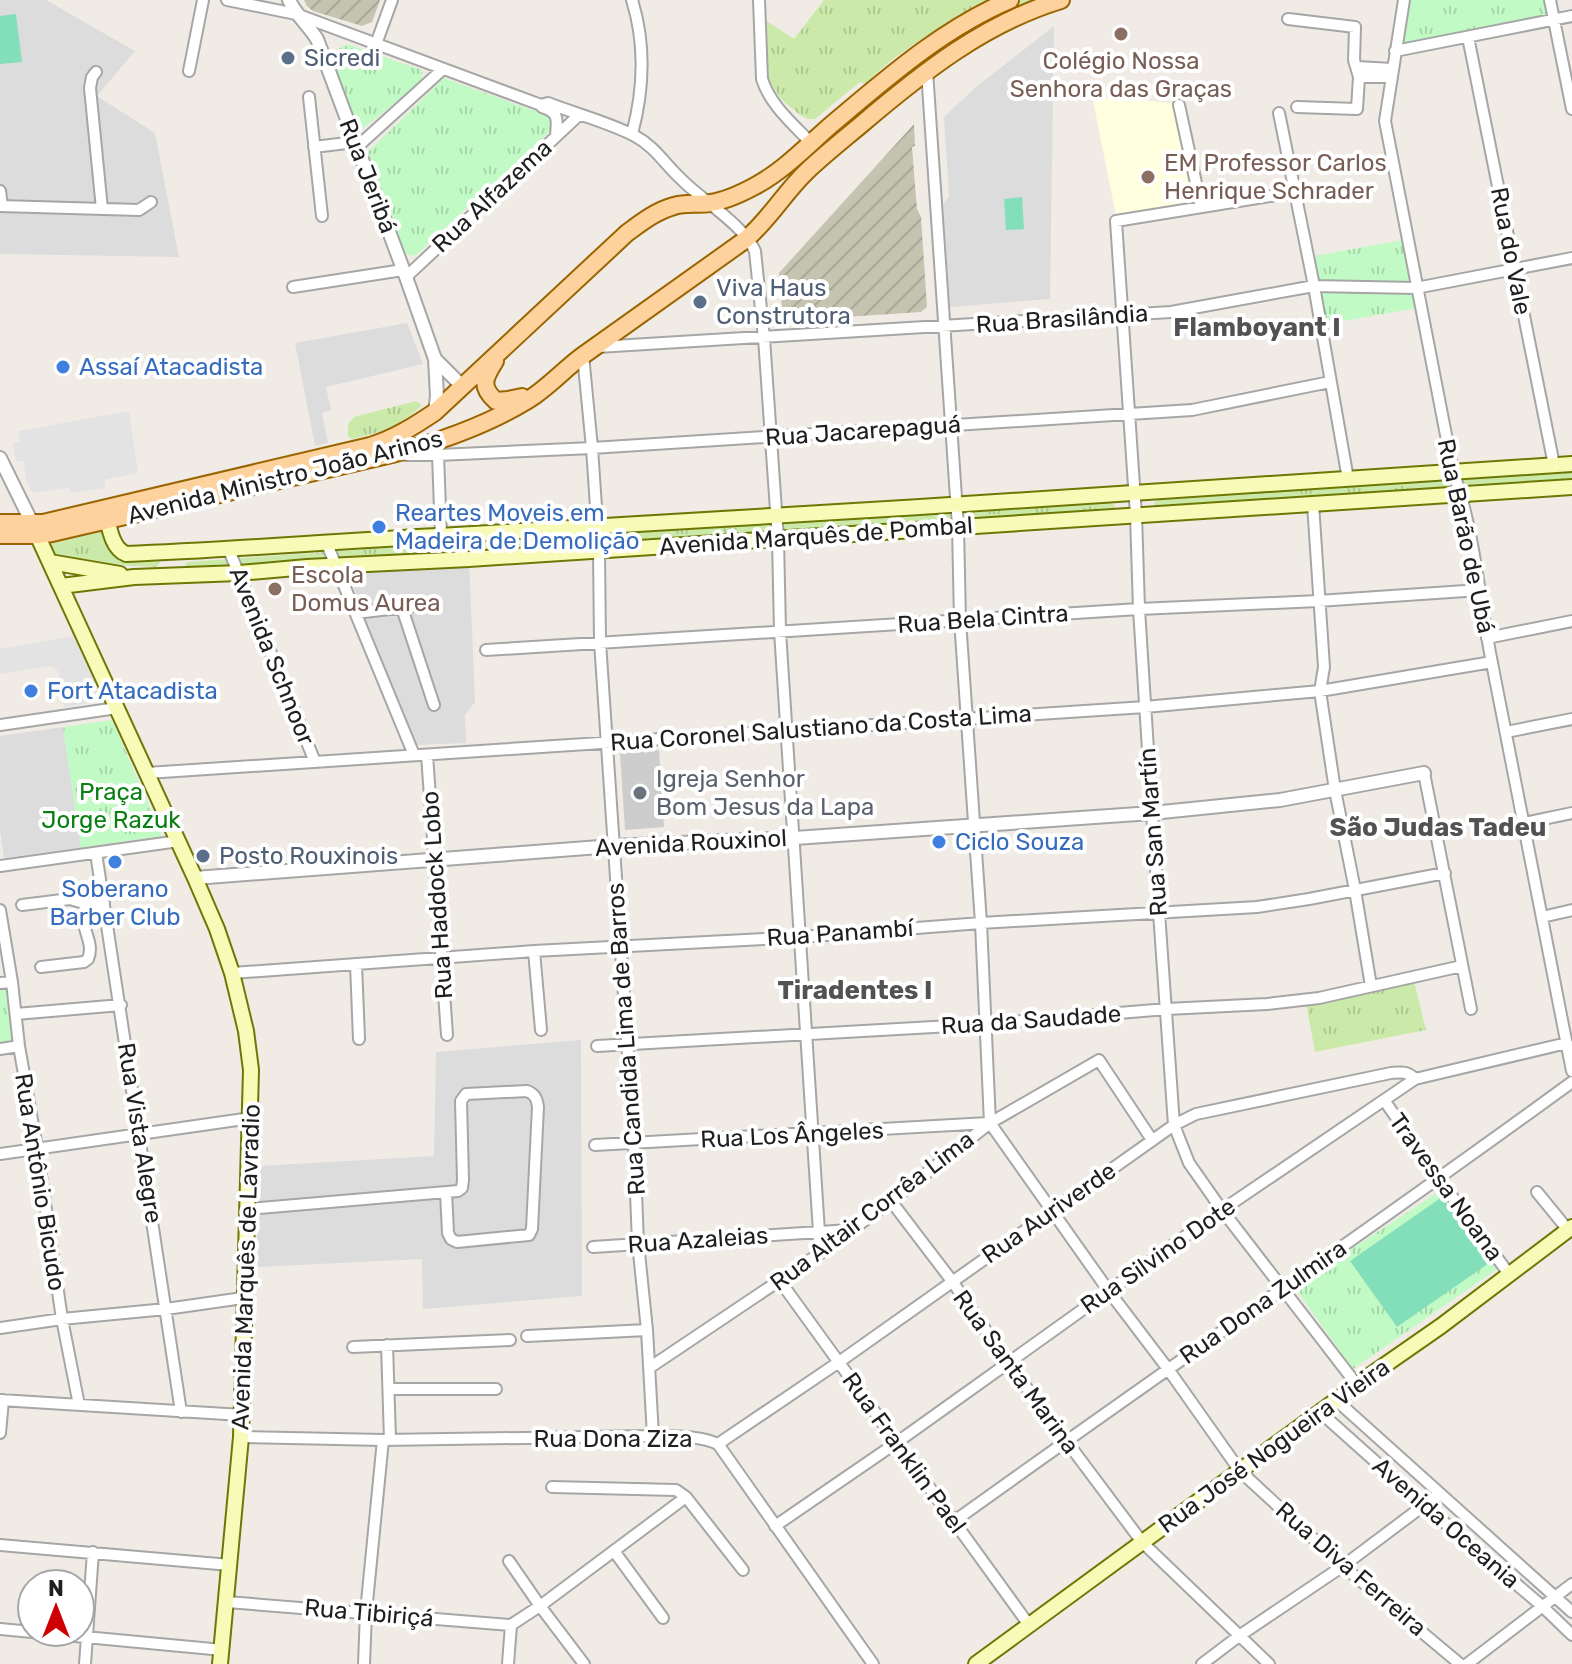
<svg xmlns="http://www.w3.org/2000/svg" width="1572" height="1664" viewBox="0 0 1572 1664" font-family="Rubik,sans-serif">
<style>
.residential{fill:#dddcdc}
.education{fill:#fffedf}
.religious{fill:#cdcdcd}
.construction{fill:url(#construction-furrows)}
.grass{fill:url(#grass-tufts)}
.park{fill:url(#park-tufts)}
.pitch{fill:#82dfba}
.parking{fill:#e3e3e3}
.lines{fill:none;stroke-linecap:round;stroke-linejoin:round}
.minor-casing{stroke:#a6a6a6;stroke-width:14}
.tertiary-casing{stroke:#a6a6a6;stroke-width:16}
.secondary-casing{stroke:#6d7804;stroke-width:18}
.primary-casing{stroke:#9a6400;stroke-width:20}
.minor{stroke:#fff;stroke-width:10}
.tertiary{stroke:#fff;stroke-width:12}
.secondary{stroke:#f8fab8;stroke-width:14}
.primary{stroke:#fdd29d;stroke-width:16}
.education-dot{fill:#8d6e63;stroke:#fff;stroke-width:3}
.service-dot{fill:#5c6f8a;stroke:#fff;stroke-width:3}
.shop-dot{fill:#3f7fe0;stroke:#fff;stroke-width:3}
.worship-dot{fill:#6b7280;stroke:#fff;stroke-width:3}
.labels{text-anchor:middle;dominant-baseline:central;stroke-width:8;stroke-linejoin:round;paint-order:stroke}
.service-label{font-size:24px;fill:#4e5e75;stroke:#fff;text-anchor:start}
.education-label{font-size:24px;fill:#785e54;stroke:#fff;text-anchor:start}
.street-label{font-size:24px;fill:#1f1f1f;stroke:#fff}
.shop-label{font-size:24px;fill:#366cbe;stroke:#fff;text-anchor:start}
.worship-label{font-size:24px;fill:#5b616d;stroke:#fff;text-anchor:start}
.park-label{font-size:24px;fill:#0a7f12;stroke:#fff}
.neighbourhood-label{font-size:26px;font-weight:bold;fill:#525252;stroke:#fff}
</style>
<defs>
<pattern id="construction-furrows" width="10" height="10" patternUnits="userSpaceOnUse" patternTransform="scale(2)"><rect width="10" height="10" fill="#c4c4b0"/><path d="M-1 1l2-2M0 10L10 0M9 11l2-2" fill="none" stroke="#a8a897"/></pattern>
<pattern id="grass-tufts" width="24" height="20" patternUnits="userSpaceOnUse" patternTransform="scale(2)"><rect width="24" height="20" fill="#cbeaaa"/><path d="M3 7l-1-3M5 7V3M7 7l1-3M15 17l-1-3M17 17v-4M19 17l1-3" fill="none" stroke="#aec892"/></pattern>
<pattern id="park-tufts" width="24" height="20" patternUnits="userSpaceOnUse" patternTransform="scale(2)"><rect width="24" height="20" fill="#c2fac5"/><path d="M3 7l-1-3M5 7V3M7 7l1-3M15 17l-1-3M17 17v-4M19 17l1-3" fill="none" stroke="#a6d6a9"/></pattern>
</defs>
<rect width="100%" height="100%" fill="#f0ece5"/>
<!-- residential -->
<path class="residential" d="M0 0H46L135 51 97 96 155 133 179 257 0 254Z
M1054 26 1050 299 950 307 943 204 949 196 944 117 976 87Z
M407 323 423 364 326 387 331 410 322 413 328 443 315 446 295 343Z
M469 559 475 702 465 715 466 743 417 745 368 629 348 571Z
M63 727 81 848 4 858 0 831V736Z
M581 1040 582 1296 423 1309 422 1259 256 1267 260 1166 434 1156 436 1052Z"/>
<!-- education -->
<path class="education" d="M1092 96 1172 103 1193 205 1117 220Z"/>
<!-- religious -->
<path class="religious" d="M659 750 664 827 625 830 620 753Z"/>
<!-- construction -->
<path class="construction" d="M304 0H380L372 22 362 26 313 11 307 6Z
M914 124 915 146 912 147 915 185 917 209 921 217 927 307 921 312 783 321 779 273Z"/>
<!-- grass -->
<path class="grass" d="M824 0H989C945 24 901 48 865 84L860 82 815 119H808L800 115 781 99 769 81 765 20 794 39Z
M1012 0H1051L885 101 875 90Z
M416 401 422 405C401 426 379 433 352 439L348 436V424L354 417Z
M1572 471V482L1158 509 1154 504 1157 499Z
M1111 501 1115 507 1112 512 456 555V543Z
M105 527 113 555 118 559 163 557 157 567 108 565 54 555 48 548V541Z
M440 544V555L188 571 185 567 187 562Z
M1414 981 1426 1030 1315 1052 1306 1003Z"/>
<!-- park -->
<path class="park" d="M1404 0H1550L1554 20 1395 51Z
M347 44 422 70V78L418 85 361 130C349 110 331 71 338 49Z
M444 78 546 115 552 119 553 128 415 256 405 254 367 153Z
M1402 240 1416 308 1322 325 1309 257Z
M112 720 162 836 81 848 63 727Z
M6 988 12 1044 0 1046V989Z
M1441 1190 1497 1269 1353 1369 1294 1287Z"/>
<!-- pitch -->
<path class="pitch" d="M16 14 22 62 0 64V16Z
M1022 197 1024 229 1006 230 1004 199Z
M1442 1197 1489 1263 1397 1327 1350 1261Z"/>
<!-- parking -->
<path class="parking" d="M129 411 138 473 105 480V488L71 493 69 488 32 493 27 482 23 461H16L13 443 20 442 18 431Z
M73 636 104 701 64 707 58 671 51 666 0 674V649Z"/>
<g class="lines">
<defs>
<path id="minor" d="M227 0 296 14 541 105 542 107C560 113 557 119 556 136
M759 0 762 79C770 105 793 124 811 143
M1404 0 1385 121 1453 471C1475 533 1479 599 1492 663 1519 799 1546 935 1572 1071
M1550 0 1572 109
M1288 19 1355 27 1354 60 1359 77
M1468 37 1554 465
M376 44 392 0
M1395 51 1572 16
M1357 67 1392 69
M189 71 203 0
M927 71 958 527 960 620 981 923 990 1123
M96 72 92 77 90 88 102 209
M309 97 322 216
M541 105 548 103C576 114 608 122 635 136 654 146 665 164 680 178 701 200 743 224 755 251L764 338 778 539 780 631 819 1232V1254
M1179 105 1201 206
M1297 107 1357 109 1359 77H1391
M1279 113 1314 286 1348 479
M632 134C644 89 646 45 632 0
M314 147 355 142
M357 147 443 69
M0 191 2 206
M1295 192 1116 221 1136 515 1139 609 1152 813 1174 1125 1189 1163 1222 1210 1357 1385
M0 206 139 210 151 202
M406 277 579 115
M293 287 403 270
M598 347 1171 312 1314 286 1416 288 1572 258
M583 355 592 448 599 551 600 642 634 1143 638 1243 647 1330 653 1436
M406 455H438L592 448 1192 410 1330 382
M438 455 441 536
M1313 504 1324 667 1320 691 1335 790 1355 890 1371 986
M327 544 414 755
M229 550 315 762
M402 608 434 705
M356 613 431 604
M1487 638 1572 621
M486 650 1139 609 1318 601 1480 590
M0 725 117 708
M1506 732 1572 719
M427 755 447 1035
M147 773 1145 707 1320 691 1492 662
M1424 773 1471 1009
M1524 823 1572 813
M96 853 181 1412
M0 866 179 841
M22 905 70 899 90 905 104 903
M0 910 12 982 19 1046 37 1148 62 1319 79 1405
M1542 917 1572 910
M534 951 541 1030
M356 964 359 1039
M41 967 84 962 88 959C96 940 76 927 87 904
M232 973 534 951 801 937 981 923 1257 907 1309 899 1445 873
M0 983 12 982
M16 1014 121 1005
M597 1046 986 1024 1167 1009 1267 1004 1319 998 1462 966
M0 1049 19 1046
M1384 1100 1439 1179 1509 1274
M990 1123 1108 1290 1168 1369 1240 1471 1343 1566 1460 1664
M595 1145 988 1123
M0 1154 251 1118
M1537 1192 1568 1230
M891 1201 952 1281 1008 1363 1142 1542 1269 1664
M248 1209 458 1191 462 1188 463 1180 461 1101 466 1094 527 1091C535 1094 537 1099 538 1107L532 1229 529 1235 457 1242 451 1239 448 1233 446 1192
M593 1247 850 1230
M780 1281 1029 1625
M0 1328 62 1319 166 1309 243 1298
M527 1336 647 1330
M387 1345 390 1440
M353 1347 510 1340
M649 1368 819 1254 891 1201 990 1123 1099 1060 1152 1140
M389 1389H496
M0 1400 242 1415
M1336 1400 1572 1612
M1320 1412 1424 1505 1542 1606 1572 1635
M0 1433 3 1400
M241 1437 383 1440 653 1436C675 1437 698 1435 718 1444L873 1664
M718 1444 839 1362 1174 1125 1196 1114 1391 1073C1402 1072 1407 1071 1415 1079
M552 1487 676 1490 686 1497 743 1570
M953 1522C1159 1374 1368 1231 1572 1082
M775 1526 896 1443 1222 1210 1415 1079 1567 1043
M0 1545 230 1565
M614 1551 663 1618
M509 1561 540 1606 584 1664
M227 1602 511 1625
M511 1625 540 1606 686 1497
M0 1629 223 1650
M85 1664 93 1552
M364 1664 366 1612 383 1440
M508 1664 511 1625
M1202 1664 1239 1636 1343 1566 1439 1494
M1467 1664 1572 1584"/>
<path id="tertiary" d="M289 0C296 15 308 25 317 39L406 277 435 359 437 396 435 412
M435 359 462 386
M0 458 32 523
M195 878 613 846 795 838 1152 813 1280 800 1424 773"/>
<path id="secondary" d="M105 510C109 525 111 548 126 554 231 550 335 541 439 536 817 515 1194 489 1572 464
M33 526 195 878 217 929 232 973 246 1031 251 1070 241 1437 220 1664
M50 562 120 574
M61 586 134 577 239 573 307 567 469 559 1572 487
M976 1664 1372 1374 1441 1326 1572 1227"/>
<path id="primary" d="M495 361C485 377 479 386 496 401L508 400 522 397
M0 523H43L370 446C394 439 414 426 435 412L627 233C642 222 656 211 674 206 686 202 698 205 710 203 725 201 742 193 755 186 783 171 807 146 831 125 887 78 942 29 1010 0
M0 535H37L52 533 392 454C439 442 487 425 528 400 549 387 565 368 585 354 639 316 692 278 745 240 769 220 784 193 807 171 825 154 844 139 863 123 923 72 985 23 1061 0"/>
</defs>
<!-- minor casing -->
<use href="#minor" class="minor-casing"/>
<!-- tertiary casing -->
<use href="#tertiary" class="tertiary-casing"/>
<!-- secondary casing -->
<use href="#secondary" class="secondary-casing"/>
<!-- primary casing -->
<use href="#primary" class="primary-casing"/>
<!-- minor -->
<use href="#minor" class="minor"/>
<!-- tertiary -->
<use href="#tertiary" class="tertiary"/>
<!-- secondary -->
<use href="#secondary" class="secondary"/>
<!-- primary -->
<use href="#primary" class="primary"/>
</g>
<!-- markers -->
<g class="education-dot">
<circle cx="1121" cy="34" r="8"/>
<circle cx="1148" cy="177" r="8"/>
<circle cx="275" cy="589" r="8"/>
</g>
<g class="service-dot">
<circle cx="288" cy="58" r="8"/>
<circle cx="700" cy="302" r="8"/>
<circle cx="203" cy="856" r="8"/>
</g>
<g class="shop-dot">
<circle cx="63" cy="367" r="8"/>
<circle cx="379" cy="527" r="8"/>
<circle cx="31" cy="691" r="8"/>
<circle cx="939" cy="842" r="8"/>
<circle cx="115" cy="862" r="8"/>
</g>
<circle class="worship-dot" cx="640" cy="793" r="8"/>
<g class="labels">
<!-- service labels -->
<g class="service-label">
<text x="304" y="58">Sicredi</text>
<text x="716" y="288">Viva Haus<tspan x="716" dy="28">Construtora</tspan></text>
<text x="219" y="856">Posto Rouxinois</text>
</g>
<!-- education labels -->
<g class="education-label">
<text x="1121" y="61" text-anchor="middle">Colégio Nossa<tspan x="1121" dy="28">Senhora das Graças</tspan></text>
<text x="1164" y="163">EM Professor Carlos<tspan x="1164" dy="28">Henrique Schrader</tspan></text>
<text x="291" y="575">Escola<tspan x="291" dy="28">Domus Aurea</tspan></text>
</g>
<!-- street labels -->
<g class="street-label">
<text transform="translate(368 176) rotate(69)">Rua Jeribá</text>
<text transform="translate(492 196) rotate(-43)">Rua Alfazema</text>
<text transform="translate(1511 251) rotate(79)">Rua do Vale</text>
<text transform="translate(1062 319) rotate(-4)">Rua Brasilândia</text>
<text transform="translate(863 431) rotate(-4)">Rua Jacarepaguá</text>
<text transform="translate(285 477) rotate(-14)">Avenida Ministro João Arinos</text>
<text transform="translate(816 536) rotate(-4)">Avenida Marquês de Pombal</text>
<text transform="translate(1466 536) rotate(78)">Rua Barão de Ubá</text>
<text transform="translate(983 619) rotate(-4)">Rua Bela Cintra</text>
<text transform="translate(272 656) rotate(68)">Avenida Schnoor</text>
<text transform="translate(821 728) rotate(-4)">Rua Coronel Salustiano da Costa Lima</text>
<text transform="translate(1153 832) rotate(-94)">Rua San Martín</text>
<text transform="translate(691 843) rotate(-3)">Avenida Rouxinol</text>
<text transform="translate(437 895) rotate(-94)">Rua Haddock Lobo</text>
<text transform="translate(840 933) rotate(-4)">Rua Panambí</text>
<text transform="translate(1031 1020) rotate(-4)">Rua da Saudade</text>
<text transform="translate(626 1039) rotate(-94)">Rua Candida Lima de Barros</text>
<text transform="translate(140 1133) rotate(81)">Rua Vista Alegre</text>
<text transform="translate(792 1135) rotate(-3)">Rua Los Ângeles</text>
<text transform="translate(40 1182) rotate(81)">Rua Antônio Bicudo</text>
<text transform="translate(1446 1187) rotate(54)">Travessa Noana</text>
<text transform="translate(872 1211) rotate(-37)">Rua Altair Corrêa Lima</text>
<text transform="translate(1049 1213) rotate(-35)">Rua Auriverde</text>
<text transform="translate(698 1240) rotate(-4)">Rua Azaleias</text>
<text transform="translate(1158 1256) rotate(-35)">Rua Silvino Dote</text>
<text transform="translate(246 1267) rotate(-88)">Avenida Marquês de Lavradio</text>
<text transform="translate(1263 1302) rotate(-35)">Rua Dona Zulmira</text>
<text transform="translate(1016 1372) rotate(54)">Rua Santa Marina</text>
<text x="613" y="1439">Rua Dona Ziza</text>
<text transform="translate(1274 1446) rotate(-36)">Rua José Nogueira Vieira</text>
<text transform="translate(904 1453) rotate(54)">Rua Franklin Pael</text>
<text transform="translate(1446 1523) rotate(41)">Avenida Oceania</text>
<text transform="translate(1351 1569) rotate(41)">Rua Diva Ferreira</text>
<text transform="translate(369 1613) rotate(5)">Rua Tibiriçá</text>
</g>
<!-- shop labels -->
<g class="shop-label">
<text x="79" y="367">Assaí Atacadista</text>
<text x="395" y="513">Reartes Moveis em<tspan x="395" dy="28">Madeira de Demolição</tspan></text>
<text x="47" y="691">Fort Atacadista</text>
<text x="955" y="842">Ciclo Souza</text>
<text x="115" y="889" text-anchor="middle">Soberano<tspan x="115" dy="28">Barber Club</tspan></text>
</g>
<!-- worship labels -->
<g class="worship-label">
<text x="656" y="779">Igreja Senhor<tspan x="656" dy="28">Bom Jesus da Lapa</tspan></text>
</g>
<!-- park labels -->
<g class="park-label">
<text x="111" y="792">Praça<tspan x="111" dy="28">Jorge Razuk</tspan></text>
</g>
<!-- neighbourhood labels -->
<g class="neighbourhood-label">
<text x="1257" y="327">Flamboyant I</text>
<text x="1438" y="827">São Judas Tadeu</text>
<text x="855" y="990">Tiradentes I</text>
</g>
</g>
<!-- north arrow -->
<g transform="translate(56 1608)"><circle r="38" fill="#ffffff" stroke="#a5a5a5" stroke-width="2"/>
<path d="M0-6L14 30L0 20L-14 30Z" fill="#ce0004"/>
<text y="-12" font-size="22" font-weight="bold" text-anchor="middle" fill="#1f1f1f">N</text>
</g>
</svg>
